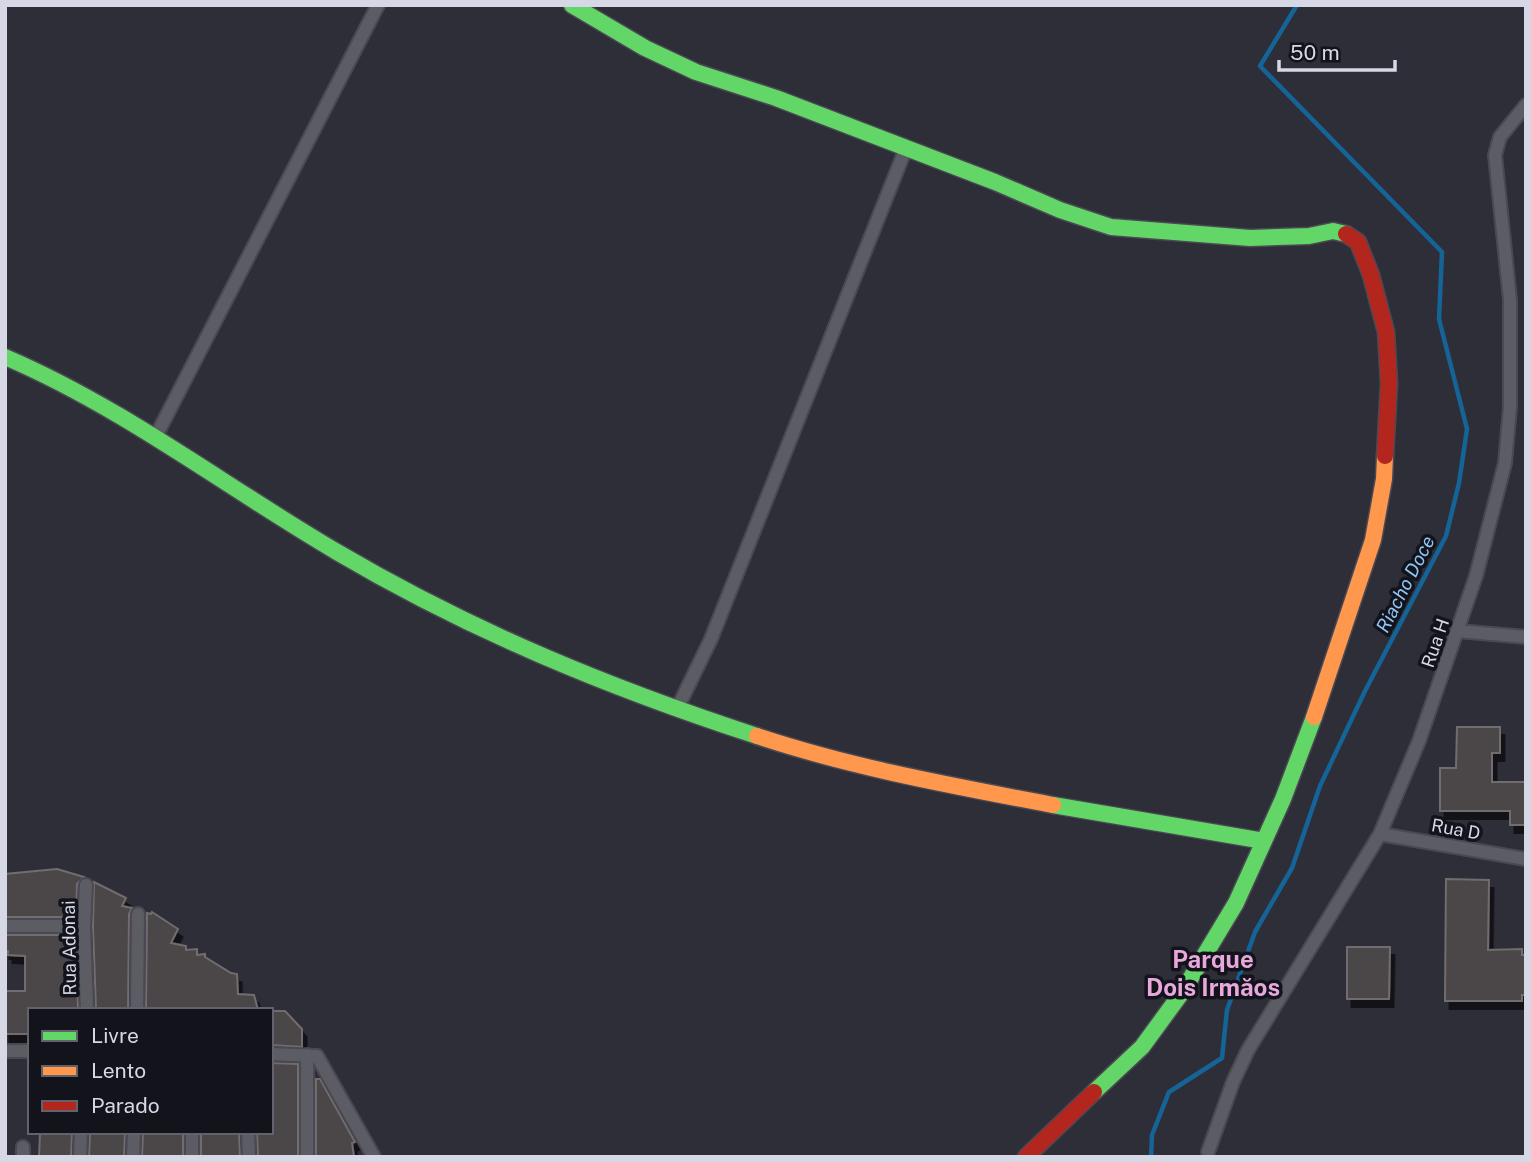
<svg xmlns="http://www.w3.org/2000/svg" width="1531" height="1162" viewBox="0 0 1531 1162" font-family="'Public Sans',sans-serif">
<style>
.lines{fill:none;stroke-linecap:round;stroke-linejoin:round}
.stream{stroke:#156498;stroke-width:4.5}
.building{fill:#4b4648;stroke:#716c6d;stroke-width:2;filter:url(#shadow)}
.street-casing{stroke:#4a4953;stroke-width:16}
.fast-casing{stroke:#4a4953;stroke-width:19}
.slow-casing{stroke:#4a4953;stroke-width:19}
.jam-casing{stroke:#4a4953;stroke-width:19}
.street{stroke:#5c5c64;stroke-width:12}
.fast{stroke:#63d668;stroke-width:16}
.slow{stroke:#ff974d;stroke-width:16}
.jam{stroke:#b3261e;stroke-width:16}
.labels{text-anchor:middle;dominant-baseline:central;stroke-width:7;stroke-linejoin:round;paint-order:stroke}
.street-label{font-size:18px;fill:#d7d8e5;stroke:#13131c}
.water-label{font-size:19px;font-style:italic;fill:#8ec6f4;stroke:#13131c}
.district-label{font-size:24px;font-weight:bold;fill:#e8a8dc;stroke:#13131c}
</style>
<defs>
<filter id="shadow"><feDropShadow dx="4.5" dy="8" stdDeviation="0" flood-color="#0009"/></filter>
</defs>
<rect width="100%" height="100%" fill="#2e2e39"/>
<g class="lines">
<!-- stream -->
<path class="stream" d="M1151 1157 1152 1135 1169 1092 1222 1058 1227 1010 1255 932 1292 868 1320 786 1365 691 1446 536 1459 483 1467 429 1439 319 1442 252 1260 66 1297 5"/>
</g>
<!-- building -->
<path class="building" d="M1457 727H1500V753H1492V782H1526V825H1510V811H1440V768H1456Z
M57 869 84 877 77 884 76 917H5V874Z
M1446 879 1489 880 1488 950 1522 949V955H1526V995H1522V1001H1445Z
M94 882 126 898 122 906 132 908 129 914 128 1010H96L93 926Z
M152 912 178 929 171 943 186 946V950L197 949V955L205 954V957L231 973 237 974 238 994 254 995 258 1010H146L147 913 151 914Z
M5 935H76L78 1010H30V1034H5V991H25V956L8 955V951H5Z
M1347 947H1390L1389 999H1347Z
M271 1011H285L302 1029V1047L271 1045Z
M271 1063 298 1064V1157H258L257 1132H271Z
M316 1079H320L355 1142 352 1143 354 1157H316Z
M48 1132H72L71 1157H39L40 1134H48Z
M90 1132H125L124 1157H89Z
M143 1132H183V1157H142Z
M201 1132H239L240 1157H201Z"/>
<g class="lines">
<defs>
<path id="street" d="M156 436 378 5
M1458 631 1526 637
M677 709 711 639 906 148
M1380 834 1526 859
M86 885 84 926 87 1010
M5 926H84
M137 1010 138 914
M5 1051H30
M271 1054 317 1056 374 1157
M192 1132V1157
M248 1132 249 1157
M1208 1152 1233 1082 1248 1050 1380 834 1419 741 1476 576 1505 463 1510 407V300L1495 155 1500 137 1526 105
M23 1157V1147
M80 1157 81 1132
M133 1157 134 1132
M307 1157V1055"/>
<path id="fast" d="M572 5 645 48 696 72 776 98 995 182 1060 210 1111 227 1250 238 1309 236 1333 231 1346 234
M5 357C124 408 226 487 337 552 471 631 610 688 757 736
M1053 805 1264 841
M1094 1092 1142 1047 1183 991 1236 903 1283 799 1314 717"/>
<path id="slow" d="M1314 717 1373 540 1384 479 1385 456
M757 736C853 768 954 786 1053 805"/>
<path id="jam" d="M1346 234 1358 242 1371 275 1386 332 1389 383 1385 456
M1026 1157 1094 1092"/>
</defs>
<!-- street casing -->
<use href="#street" class="street-casing"/>
<!-- fast casing -->
<use href="#fast" class="fast-casing"/>
<!-- slow casing -->
<use href="#slow" class="slow-casing"/>
<!-- jam casing -->
<use href="#jam" class="jam-casing"/>
<!-- street -->
<use href="#street" class="street"/>
<!-- fast -->
<use href="#fast" class="fast"/>
<!-- slow -->
<use href="#slow" class="slow"/>
<!-- jam -->
<use href="#jam" class="jam"/>
</g>
<g class="labels">
<!-- street labels -->
<g class="street-label">
<text transform="translate(1435 643) rotate(-71)">Rua H</text>
<text transform="translate(1456 829) rotate(10)">Rua D</text>
<text transform="translate(69 948) rotate(-91)">Rua Adonai</text>
</g>
<!-- water labels -->
<g class="water-label">
<text transform="translate(1405 584) rotate(-63)">Riacho Doce</text>
</g>
<!-- district labels -->
<g class="district-label">
<text x="1213" y="959">Parque<tspan x="1213" dy="28">Dois Irmăos</tspan></text>
</g>
</g>
<!-- border -->
<rect width="1531" height="1162" fill="none" stroke="#d7d8e5" stroke-width="14"/>
<!-- legend -->
<rect x="28" y="1008" width="245" height="126" fill="#13131c" stroke="#61626c" stroke-width="2"/>
<rect x="42" y="1031" width="35" height="10" fill="#63d668" stroke="#61626c" stroke-width="2"/>
<text x="91" y="1043" font-size="21" fill="#d7d8e5">Livre</text>
<rect x="42" y="1066" width="35" height="10" fill="#ff974d" stroke="#61626c" stroke-width="2"/>
<text x="91" y="1078" font-size="21" fill="#d7d8e5">Lento</text>
<rect x="42" y="1101" width="35" height="10" fill="#b3261e" stroke="#61626c" stroke-width="2"/>
<text x="91" y="1113" font-size="21" fill="#d7d8e5">Parado</text>
<!-- scale -->
<path d="M1279 60v10h116v-10" fill="none" stroke="#d7d8e5" stroke-width="3.5"/>
<text x="1290" y="60" font-size="21" fill="#d7d8e5" stroke="#13131c" stroke-width="5" paint-order="stroke">50 m</text>
</svg>
